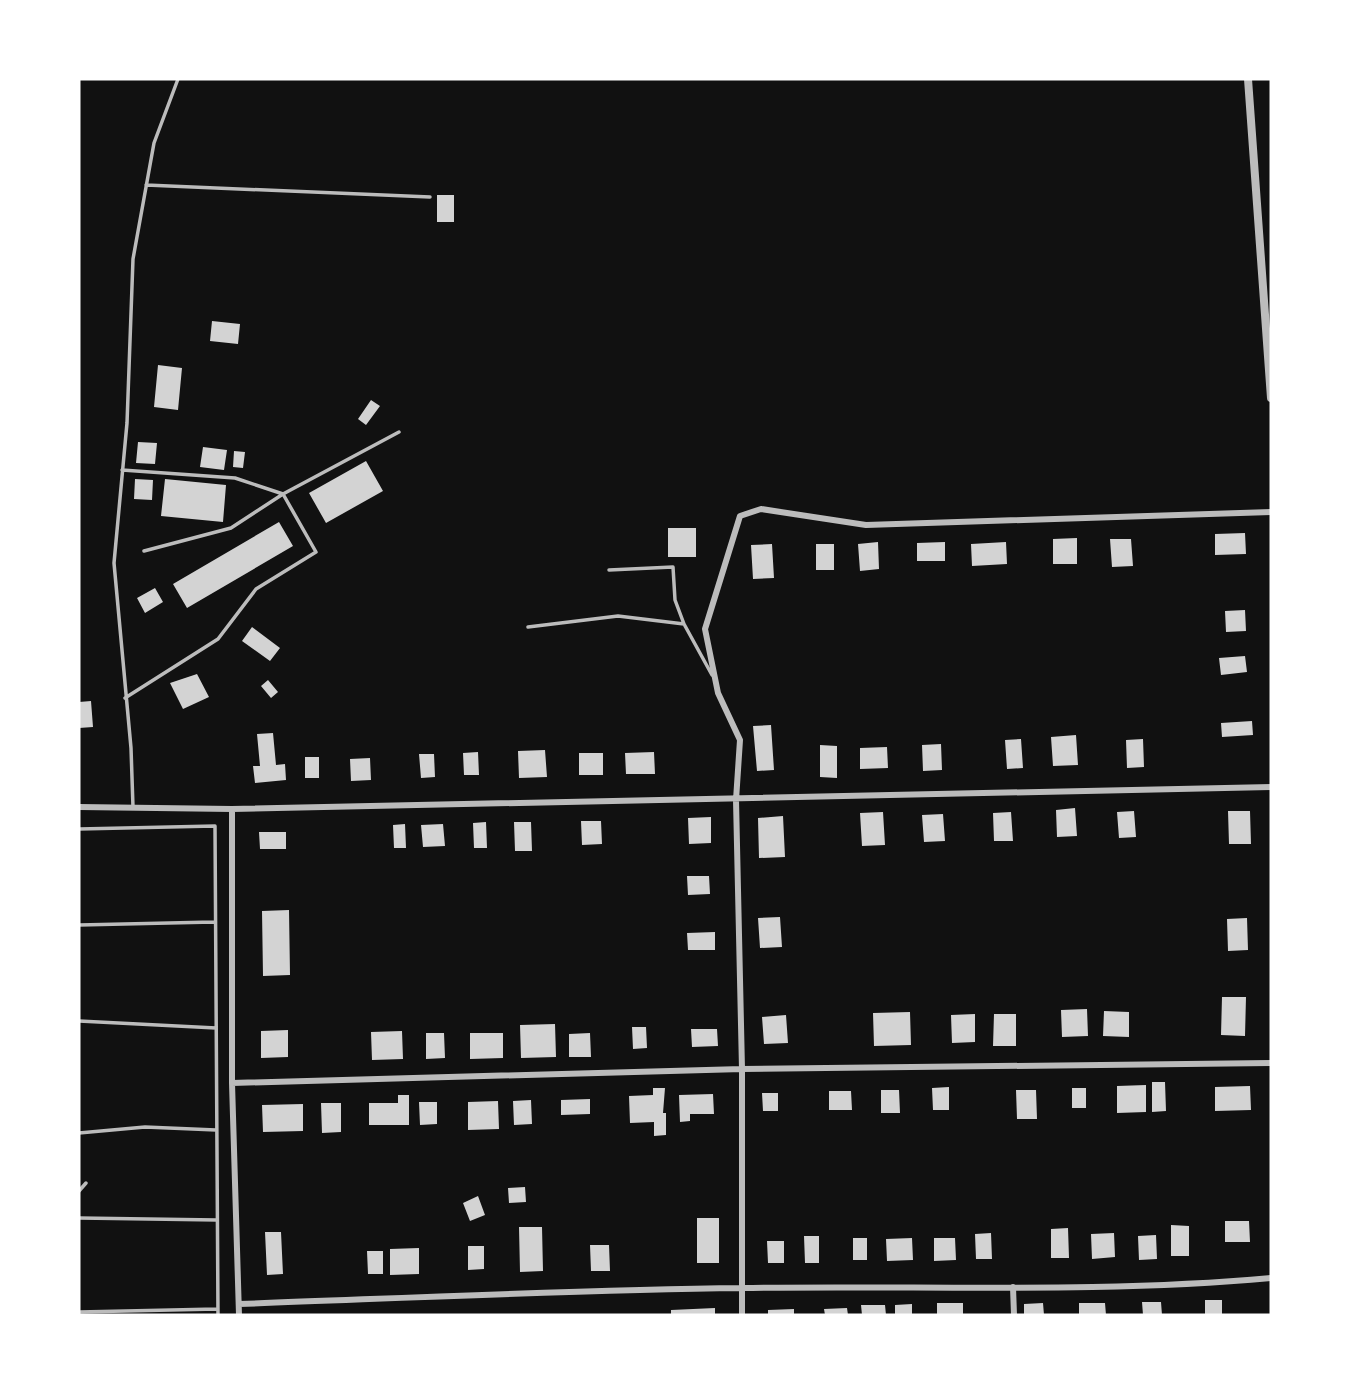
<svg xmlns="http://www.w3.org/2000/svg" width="1350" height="1394" viewBox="0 0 1350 1394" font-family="Commissioner,sans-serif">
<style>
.building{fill:#d3d3d3}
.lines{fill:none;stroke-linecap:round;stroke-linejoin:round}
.service{stroke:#bcbcbc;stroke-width:3.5}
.minor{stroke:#bcbcbc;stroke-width:6}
.tertiary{stroke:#bcbcbc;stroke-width:8}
</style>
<rect width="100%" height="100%" fill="#111"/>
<!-- building -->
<path class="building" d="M437 195H454V222H437Z
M212 321 240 324 238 344 210 341Z
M158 365 182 368 178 410 154 407Z
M371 400 380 406 366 425 358 419Z
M138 442 157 443 155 464 136 463Z
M203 447 227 450 224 470 200 467Z
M234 451 245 452 243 468 233 467Z
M366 461 383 491 326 523 309 493Z
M135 479 153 480 152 500 134 499Z
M165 479 226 485 223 522 161 516Z
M279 522 293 546 187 608 173 584Z
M668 528H696V557H668Z
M1245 533 1246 554 1215 555V534Z
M1077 538V564H1053V539Z
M1110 539H1131L1133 566 1112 567Z
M878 542 879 569 860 571 858 544Z
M945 542V561H917V543Z
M1006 542 1007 564 972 566 971 544Z
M772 544 774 578 753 579 751 545Z
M816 544H834V570H816Z
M155 588 163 602 145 613 137 598Z
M1245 610 1246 631 1226 632 1225 611Z
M252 627 280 648 270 661 242 641Z
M1245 656 1247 672 1221 675 1219 658Z
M197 674 209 697 183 709 170 683Z
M268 680 278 692 271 698 261 686Z
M91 701 93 727 79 728V702Z
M1252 721 1253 735 1222 737 1221 723Z
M771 725 774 770 757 771 753 726Z
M273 733 276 765 285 764 286 780 255 783 253 766H260L257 734Z
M1076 735 1078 765 1053 766 1051 737Z
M1021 739 1023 768 1007 769 1005 740Z
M1143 739 1144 767 1127 768 1126 740Z
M941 744 942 770 923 771 922 745Z
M820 745 837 746V778L820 777Z
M887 747 888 768 860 769V748Z
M545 750 547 777 519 778 518 751Z
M478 752 479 775H464L463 753Z
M654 752 655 774H626L625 753Z
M579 753H603V775H579Z
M419 754H434L435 777 421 778Z
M305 757H319V778H305Z
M370 758 371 780 351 781 350 759Z
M1075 808 1077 836 1057 837 1056 810Z
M1134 811 1136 837 1119 838 1117 812Z
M1228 811H1250L1251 844H1229Z
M883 812 885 845 862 846 860 813Z
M1011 812 1013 841H994L993 813Z
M943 814 945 841 924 842 922 815Z
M783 816 785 857 759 858 758 818Z
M711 817V843L689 844 688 818Z
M581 821H601L602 844 582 845Z
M486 822 487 848H474L473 823Z
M514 822H531L532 851H515Z
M405 824 406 848H394L393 825Z
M443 824 445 846 423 847 421 825Z
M259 832H286V849H260Z
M687 876H709L710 894 688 895Z
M289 910 290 975 263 976 262 911Z
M780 917 782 947 760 948 758 918Z
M1247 918 1248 950 1228 951 1227 919Z
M715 932V950H688L687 933Z
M1222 997H1246L1245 1036 1221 1035Z
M1087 1009 1088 1036 1062 1037 1061 1010Z
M1104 1011 1129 1012V1037L1103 1036Z
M910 1012 911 1045 874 1046 873 1013Z
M975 1014V1042L952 1043 951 1015Z
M994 1014H1016V1046H993Z
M786 1015 788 1043 764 1044 762 1017Z
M555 1024 556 1057 521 1058 520 1025Z
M632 1027H646L647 1048 633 1049Z
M691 1029H717L718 1046 692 1047Z
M288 1030V1057L261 1058V1031Z
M402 1031 403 1059 372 1060 371 1032Z
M426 1033H444L445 1058 426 1059Z
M470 1033H503V1058L470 1059Z
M590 1033 591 1057H569V1034Z
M1152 1082H1165L1166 1111 1152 1112Z
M1146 1085V1112L1117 1113V1086Z
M1250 1086 1251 1110 1215 1111V1087Z
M949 1087V1110H933L932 1088Z
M653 1088H665L663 1113H666V1135L654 1136V1122L630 1123 629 1096 653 1095Z
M1072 1088H1086V1108H1072Z
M881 1090H899L900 1113H881Z
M1016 1090H1036L1037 1119H1017Z
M829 1091H851L852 1110H829Z
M762 1093H778V1111H763Z
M713 1094 714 1114H690V1121L680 1122 679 1095Z
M398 1095H409V1125H369V1103H398Z
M590 1099V1114L561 1115V1100Z
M531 1100 532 1124 514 1125 513 1101Z
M498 1101 499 1129 468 1130V1102Z
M419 1102H437V1124L420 1125Z
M321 1103H341V1132L322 1133Z
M303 1104V1131L263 1132 262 1105Z
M525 1187 526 1202 509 1203 508 1188Z
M478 1196 485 1215 470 1221 463 1203Z
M697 1218H719V1263H697Z
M1225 1221H1249L1250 1242H1225Z
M1171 1225 1189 1226V1256H1171Z
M519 1227H542L543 1271 520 1272Z
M1068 1228 1069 1258H1051V1229Z
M265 1232H281L283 1274 267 1275Z
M991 1233 992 1259H976L975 1234Z
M1114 1233 1115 1257 1092 1259 1091 1234Z
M1156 1235 1157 1259 1139 1260 1138 1236Z
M804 1236H819V1263H805Z
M853 1238H867V1260H853Z
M912 1238 913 1260 887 1261 886 1239Z
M934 1238H955L956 1260 934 1261Z
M767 1241H784V1263H768Z
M590 1245H609L610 1271H591Z
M468 1246H484V1269L468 1270Z
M419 1248V1274L390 1275V1249Z
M367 1251H383V1274H368Z
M1205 1300H1222V1315H1205Z
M1142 1302H1161L1162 1315H1143Z
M937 1303H963V1315H937Z
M1043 1303 1044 1315H1024V1304Z
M1079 1303H1105L1106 1315H1079Z
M912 1304V1315H895V1305Z
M861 1305H885L886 1315H862Z
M715 1308V1315H671V1310Z
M847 1308 848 1315H825L824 1309Z
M794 1309V1315H768V1310Z"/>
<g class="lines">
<!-- service -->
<path class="service" d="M146 185 430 197
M122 470 235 478 283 494 399 432
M609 570 673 567 675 600 684 624
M528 627 618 616 684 624 712 675
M125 698 218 639 256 589 316 552 283 494 231 528 144 551
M133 807 131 748 114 563 127 423 133 259 154 143 178 79
M79 829 215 826 218 1315
M79 925 214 922
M79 1021 216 1028
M79 1133 145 1127 216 1130
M79 1191 86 1183
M79 1218 217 1220
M79 1312 217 1309"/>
<!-- minor -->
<path class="minor" d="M79 807 232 809 1271 787
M232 809V1083L239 1315
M232 1083 742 1069 1271 1063
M1013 1287 1014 1315
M239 1304C406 1298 574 1290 742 1288 918 1285 1095 1294 1271 1278
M742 1315V1069L736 800 740 740 718 693 705 629 740 516 761 509 866 525 1271 512"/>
<!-- tertiary -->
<path class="tertiary" d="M1248 79 1271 398"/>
</g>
<!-- border -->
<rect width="1350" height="1394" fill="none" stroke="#ffffff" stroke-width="161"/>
</svg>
